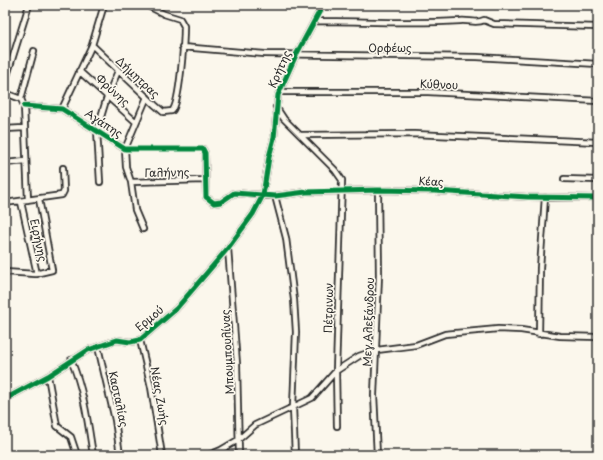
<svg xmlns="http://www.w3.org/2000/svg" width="603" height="460" viewBox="0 0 603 460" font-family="'Playpen Sans',sans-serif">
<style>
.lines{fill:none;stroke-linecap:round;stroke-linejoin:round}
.street-casing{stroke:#2b2b2b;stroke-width:8}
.street{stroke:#fbf7ec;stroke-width:4.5}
.cycleway-casing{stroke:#fbf7ec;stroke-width:8}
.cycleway{stroke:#00873e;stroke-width:5}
.labels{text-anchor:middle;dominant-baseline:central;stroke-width:3.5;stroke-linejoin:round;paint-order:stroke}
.street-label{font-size:11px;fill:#2b2b2b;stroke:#fbf7ec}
</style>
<rect width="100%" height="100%" fill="#fbf7ec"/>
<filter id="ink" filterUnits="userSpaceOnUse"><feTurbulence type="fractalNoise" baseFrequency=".025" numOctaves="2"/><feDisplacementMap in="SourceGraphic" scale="8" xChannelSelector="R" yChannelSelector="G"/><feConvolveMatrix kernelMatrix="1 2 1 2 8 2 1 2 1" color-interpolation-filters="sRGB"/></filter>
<g filter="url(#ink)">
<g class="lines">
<defs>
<path id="street" d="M315 21C363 21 412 24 460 21 469 20 477 24 484 20L494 24 598 27
M92 45 155 105 163 112 172 111C180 103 184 40 184 26L180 19 164 14 146 5
M182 47 265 54 477 57 598 64
M79 71 136 122
M5 82 29 5
M279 92H428L598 101
M5 93 21 99
M24 106 62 109 125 149H203L205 153 206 197 214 203 221 202 234 193 275 196 306 192 378 190 435 191 528 197 598 198
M276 107 284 119 335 170 342 180 336 371 337 426
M62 109 92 45 104 5
M5 129 24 128
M301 135 414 134 598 142
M5 163 26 161
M564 179 598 180
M100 182 97 130 107 97 118 71
M131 182 205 180
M275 196 286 238 294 300 296 332 293 407 295 455
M28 200 24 106 21 99 34 51
M21 202 37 274
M5 203 62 195 64 191 63 168
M143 229 135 210 131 182 126 167 125 149 147 97
M228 248 237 364 239 455
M5 272 35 274 52 270 39 199
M539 334 540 268 545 197
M140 340 151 387 162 455
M98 347 115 420 120 455
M71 360C84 390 88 423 93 455
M48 376 57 426 71 437 77 455
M5 399 48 376 88 350 117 340 130 342 140 340 176 309 228 248 253 214 263 195 269 157 274 138 278 95 296 55 323 5
M209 455 221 450 238 440 255 425 312 398 336 371 359 356 377 350 416 345 445 334 498 329 521 330 560 336 598 337
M377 455 374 395 379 275 378 190"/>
</defs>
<!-- street casing -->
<use href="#street" class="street-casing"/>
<!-- street -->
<use href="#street" class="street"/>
<defs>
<path id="cycleway" d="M24 106 62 109 125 149H203L205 153 206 197 214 203 221 202 234 193 275 196 306 192 378 190 435 191 528 197 598 198
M5 399 48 376 88 350 117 340 130 342 140 340 176 309 228 248 253 214 263 195 269 157 274 138 278 95 296 55 323 5"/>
</defs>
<!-- cycleway casing -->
<use href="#cycleway" class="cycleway-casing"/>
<!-- cycleway -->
<use href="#cycleway" class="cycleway"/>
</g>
</g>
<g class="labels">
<!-- street labels -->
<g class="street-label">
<text x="390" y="47">Ορφέως</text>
<text transform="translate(279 69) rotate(-66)">Κρήτης</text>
<text transform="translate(138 77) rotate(43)">Δήμητρας</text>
<text transform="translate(439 84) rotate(2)">Κύθνου</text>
<text transform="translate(113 90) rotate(42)">Φρύνης</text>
<text transform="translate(104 123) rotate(33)">Αγάπης</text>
<text transform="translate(167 172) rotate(-1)">Γαλήνης</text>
<text transform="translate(431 181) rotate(2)">Κέας</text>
<text transform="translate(39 240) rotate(78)">Ειρήνης</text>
<text transform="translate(328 308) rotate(-89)">Πέτρινων</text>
<text transform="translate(149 318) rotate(-40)">Ερμού</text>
<text transform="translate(368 322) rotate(-88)">Μεγ.Αλεξάνδρου</text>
<text transform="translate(227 352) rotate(-93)">Μπουμπουλίνας</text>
<text transform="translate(160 396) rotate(80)">Νέας Ζωής</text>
<text transform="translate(119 399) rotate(78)">Κασταλίας</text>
</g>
</g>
<!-- margin -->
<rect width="603" height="460" fill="none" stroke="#fbf7ec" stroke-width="20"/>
<rect x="10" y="10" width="583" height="440" fill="none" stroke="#2b2b2b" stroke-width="1.5" filter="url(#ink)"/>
</svg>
